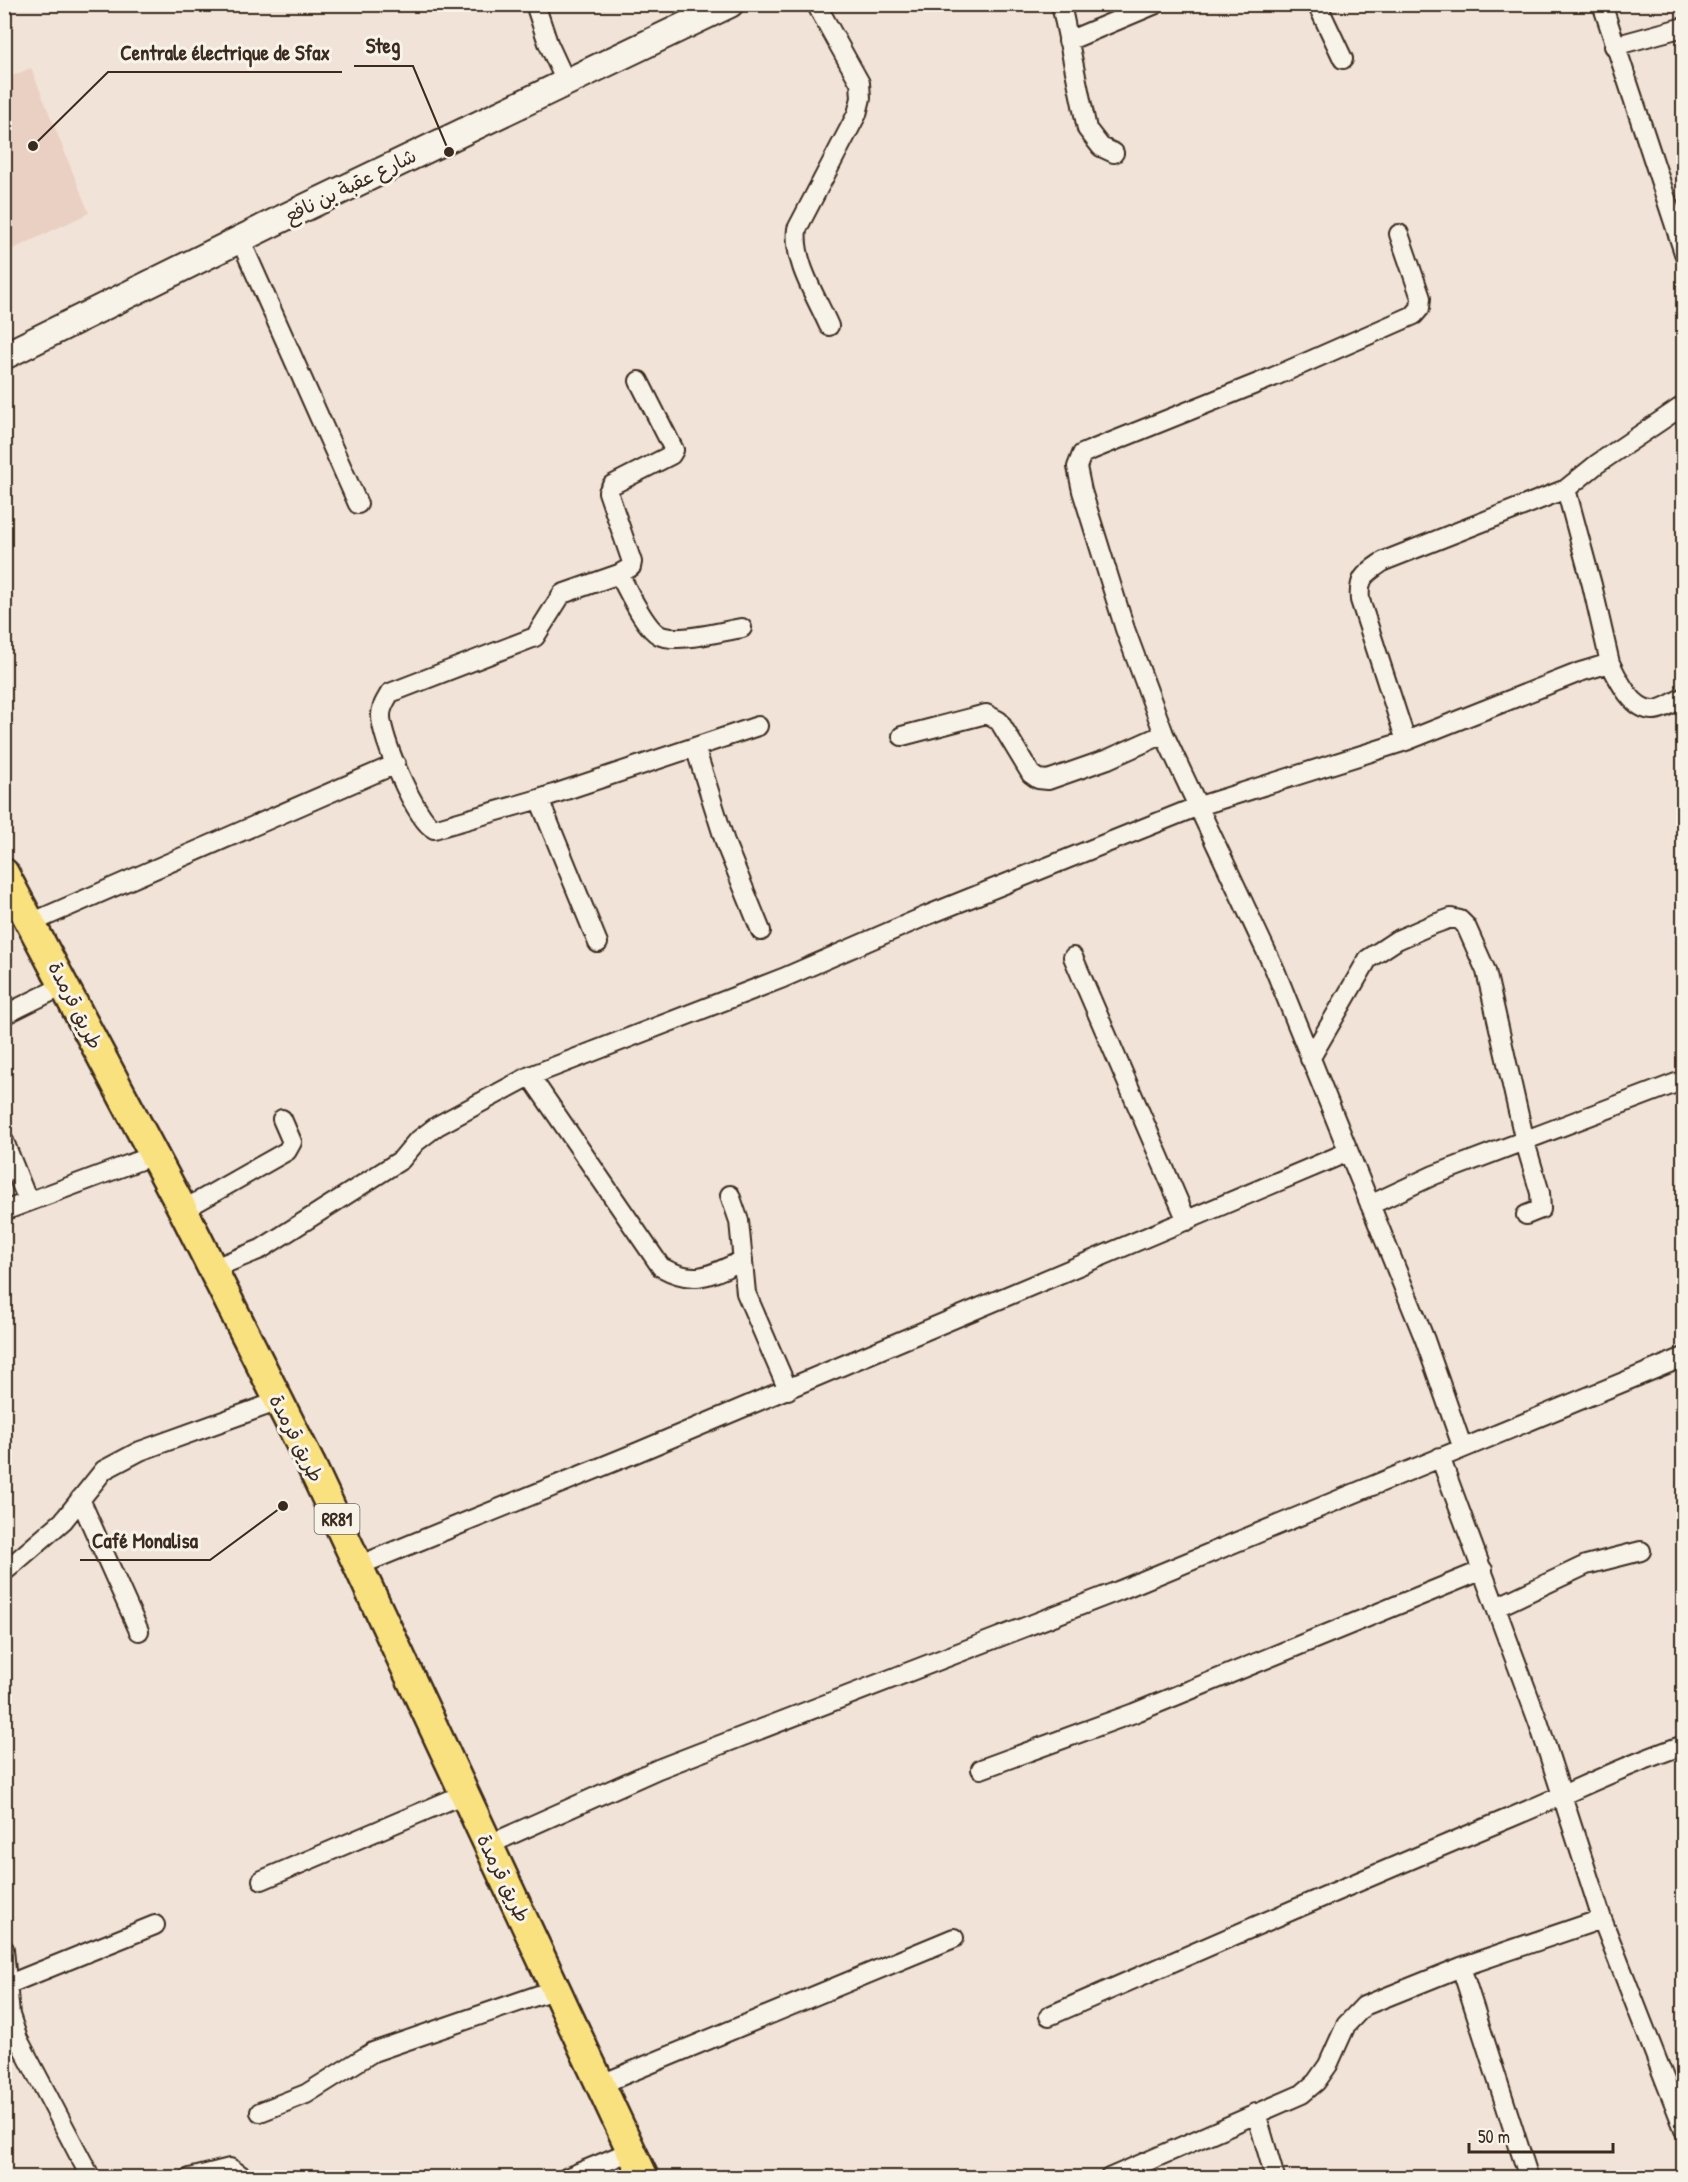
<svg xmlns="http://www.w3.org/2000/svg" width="1688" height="2182" viewBox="0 0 1688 2182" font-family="'Patrick Hand','Playpen Sans Arabic',sans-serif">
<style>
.built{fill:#ead0c3}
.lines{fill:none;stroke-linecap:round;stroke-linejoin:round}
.street-casing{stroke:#3b2a1e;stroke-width:22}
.secondary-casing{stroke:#3b2a1e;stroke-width:30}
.primary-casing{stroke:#3b2a1e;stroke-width:33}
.street{stroke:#f7f3e8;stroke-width:18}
.secondary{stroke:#f7f3e8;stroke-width:26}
.primary{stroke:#fae180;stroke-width:28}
.labels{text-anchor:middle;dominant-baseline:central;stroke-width:6;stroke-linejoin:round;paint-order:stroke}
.shield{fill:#f7f3e8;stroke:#73665b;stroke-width:1.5}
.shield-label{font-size:18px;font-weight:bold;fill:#3b2a1e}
.street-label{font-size:20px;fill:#3b2a1e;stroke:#f7f3e8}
.leader{fill:none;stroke:#3b2a1e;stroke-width:2}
.callout-dot{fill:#3b2a1e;stroke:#f7f3e8;stroke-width:2}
.callout-label{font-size:21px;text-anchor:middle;font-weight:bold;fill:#3b2a1e;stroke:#f7f3e8;stroke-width:6;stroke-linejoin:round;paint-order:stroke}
</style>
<rect width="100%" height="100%" fill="#f1e3d7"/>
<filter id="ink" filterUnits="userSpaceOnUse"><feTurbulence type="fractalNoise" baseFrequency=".0167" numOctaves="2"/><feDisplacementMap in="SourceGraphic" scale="12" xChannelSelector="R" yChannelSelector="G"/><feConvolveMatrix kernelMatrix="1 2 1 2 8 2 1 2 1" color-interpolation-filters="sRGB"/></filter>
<g filter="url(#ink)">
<!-- built -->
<path class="built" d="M31 68 89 213 5 253V79Z"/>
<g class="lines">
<defs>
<path id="street" d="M535 4 548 43 566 82
M816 4 860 83 861 98 857 114 797 229C793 262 816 296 829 326
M1061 4 1087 129 1101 147 1114 153
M1317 4 1343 59
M1602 4 1684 253
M1068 41 1156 4
M1614 46 1684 27
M1399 234 1421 298 1420 308 1414 315 1273 377 1089 451 1082 454 1077 467 1082 491 1125 629 1164 734 1275 970 1425 1340 1462 1446
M240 239 358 504
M639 381 674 450 671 455 612 485 608 492 632 562 631 567 619 574 562 594 535 637 390 693C386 700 381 707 381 715 380 736 416 820 434 829L539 799 758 726
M619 574C628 590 644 627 659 635 676 644 722 631 742 628
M1610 663 1592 585 1566 489 1597 464 1684 405
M902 736 986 714 999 721 1031 774 1038 779 1048 780 1108 759 1164 734
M1406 741 1360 600C1358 577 1365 574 1384 561L1566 489
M695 747 726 845 761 931
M539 799 598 943
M33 922 396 764
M1073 957 1187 1221
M4 1015 65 985
M1310 1059 1368 959 1397 940 1429 926 1451 918 1460 920 1466 926 1486 971 1525 1142 1540 1193 1541 1209 1526 1215
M530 1076 661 1267C696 1286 710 1275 743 1260
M4 1141 28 1201
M730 1195 739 1221 746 1293 788 1390
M1370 1205 1434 1175 1684 1080
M183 1210 287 1151 292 1142 282 1119
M4 1211 154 1155
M212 1269 261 1249 401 1160 416 1142 437 1126 530 1076 783 978 928 915 1196 807 1406 741 1580 672 1610 663C1618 679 1632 710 1653 710 1663 710 1675 701 1684 697
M1440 1457 1539 1724 1602 1919 1684 2129
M80 1499 139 1631
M360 1565 638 1452 1348 1152
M4 1572 63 1521 104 1470 140 1451 279 1401
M1497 1607 1586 1565 1641 1551
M981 1769 1134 1713 1483 1570
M488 1845 658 1769 1118 1591 1684 1357
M262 1880 464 1794
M4 1949 10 2015 18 2039 91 2178
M1461 1967 1529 2178
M9 1984 155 1925
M1049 2016C1203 1949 1357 1881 1512 1817 1570 1793 1624 1765 1684 1745
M599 2085 954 1938
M260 2112 306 2094 373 2052 556 1989
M1256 2113 1275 2178
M190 2178 230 2168 245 2178
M566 2178 631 2151
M1109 2178 1302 2094 1316 2082 1328 2065 1346 2025 1364 2006 1461 1967 1602 1919"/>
<path id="secondary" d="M4 356 275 222 730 4"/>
<path id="primary" d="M4 873 183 1210 311 1465 644 2178"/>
</defs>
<!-- street casing -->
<use href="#street" class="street-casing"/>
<!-- secondary casing -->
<use href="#secondary" class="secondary-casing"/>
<!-- primary casing -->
<use href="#primary" class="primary-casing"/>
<!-- street -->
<use href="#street" class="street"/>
<!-- secondary -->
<use href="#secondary" class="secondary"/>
<!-- primary -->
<use href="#primary" class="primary"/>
</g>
</g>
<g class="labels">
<!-- shield labels -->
<rect class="shield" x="314.5" y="1504" width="45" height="30" rx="4.5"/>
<g class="shield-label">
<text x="337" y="1519">RR81</text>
</g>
<!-- street labels -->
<g class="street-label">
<text transform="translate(350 185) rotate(-26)">شارع عقبة بن نافع</text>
<text transform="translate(76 1005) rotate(63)">طريق قرمدة</text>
<text transform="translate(297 1438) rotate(63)">طريق قرمدة</text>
<text transform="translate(504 1878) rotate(64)">طريق قرمدة</text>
</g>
</g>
<!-- callouts -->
<path class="leader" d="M449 152L413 66H354M33 146L108 72H342M283 1506L210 1560H80"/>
<g class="callout-dot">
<circle cx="449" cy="152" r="6"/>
<circle cx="33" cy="146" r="6"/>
<circle cx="283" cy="1506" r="6"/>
</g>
<g class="callout-label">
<text x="383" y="53">Steg</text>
<text x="225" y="60">Centrale électrique de Sfax</text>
<text x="145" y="1548">Café Monalisa</text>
</g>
<!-- margin -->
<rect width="1688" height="2182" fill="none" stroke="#f7f3e8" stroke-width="24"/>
<rect x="12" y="12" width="1664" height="2158" fill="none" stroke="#3b2a1e" stroke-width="2" filter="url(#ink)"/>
<!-- scale -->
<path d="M1469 2143v9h144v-9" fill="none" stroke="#3b2a1e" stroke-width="3"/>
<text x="1478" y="2143" font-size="18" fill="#3b2a1e" stroke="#f7f3e8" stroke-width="4.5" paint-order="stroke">50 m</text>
</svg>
